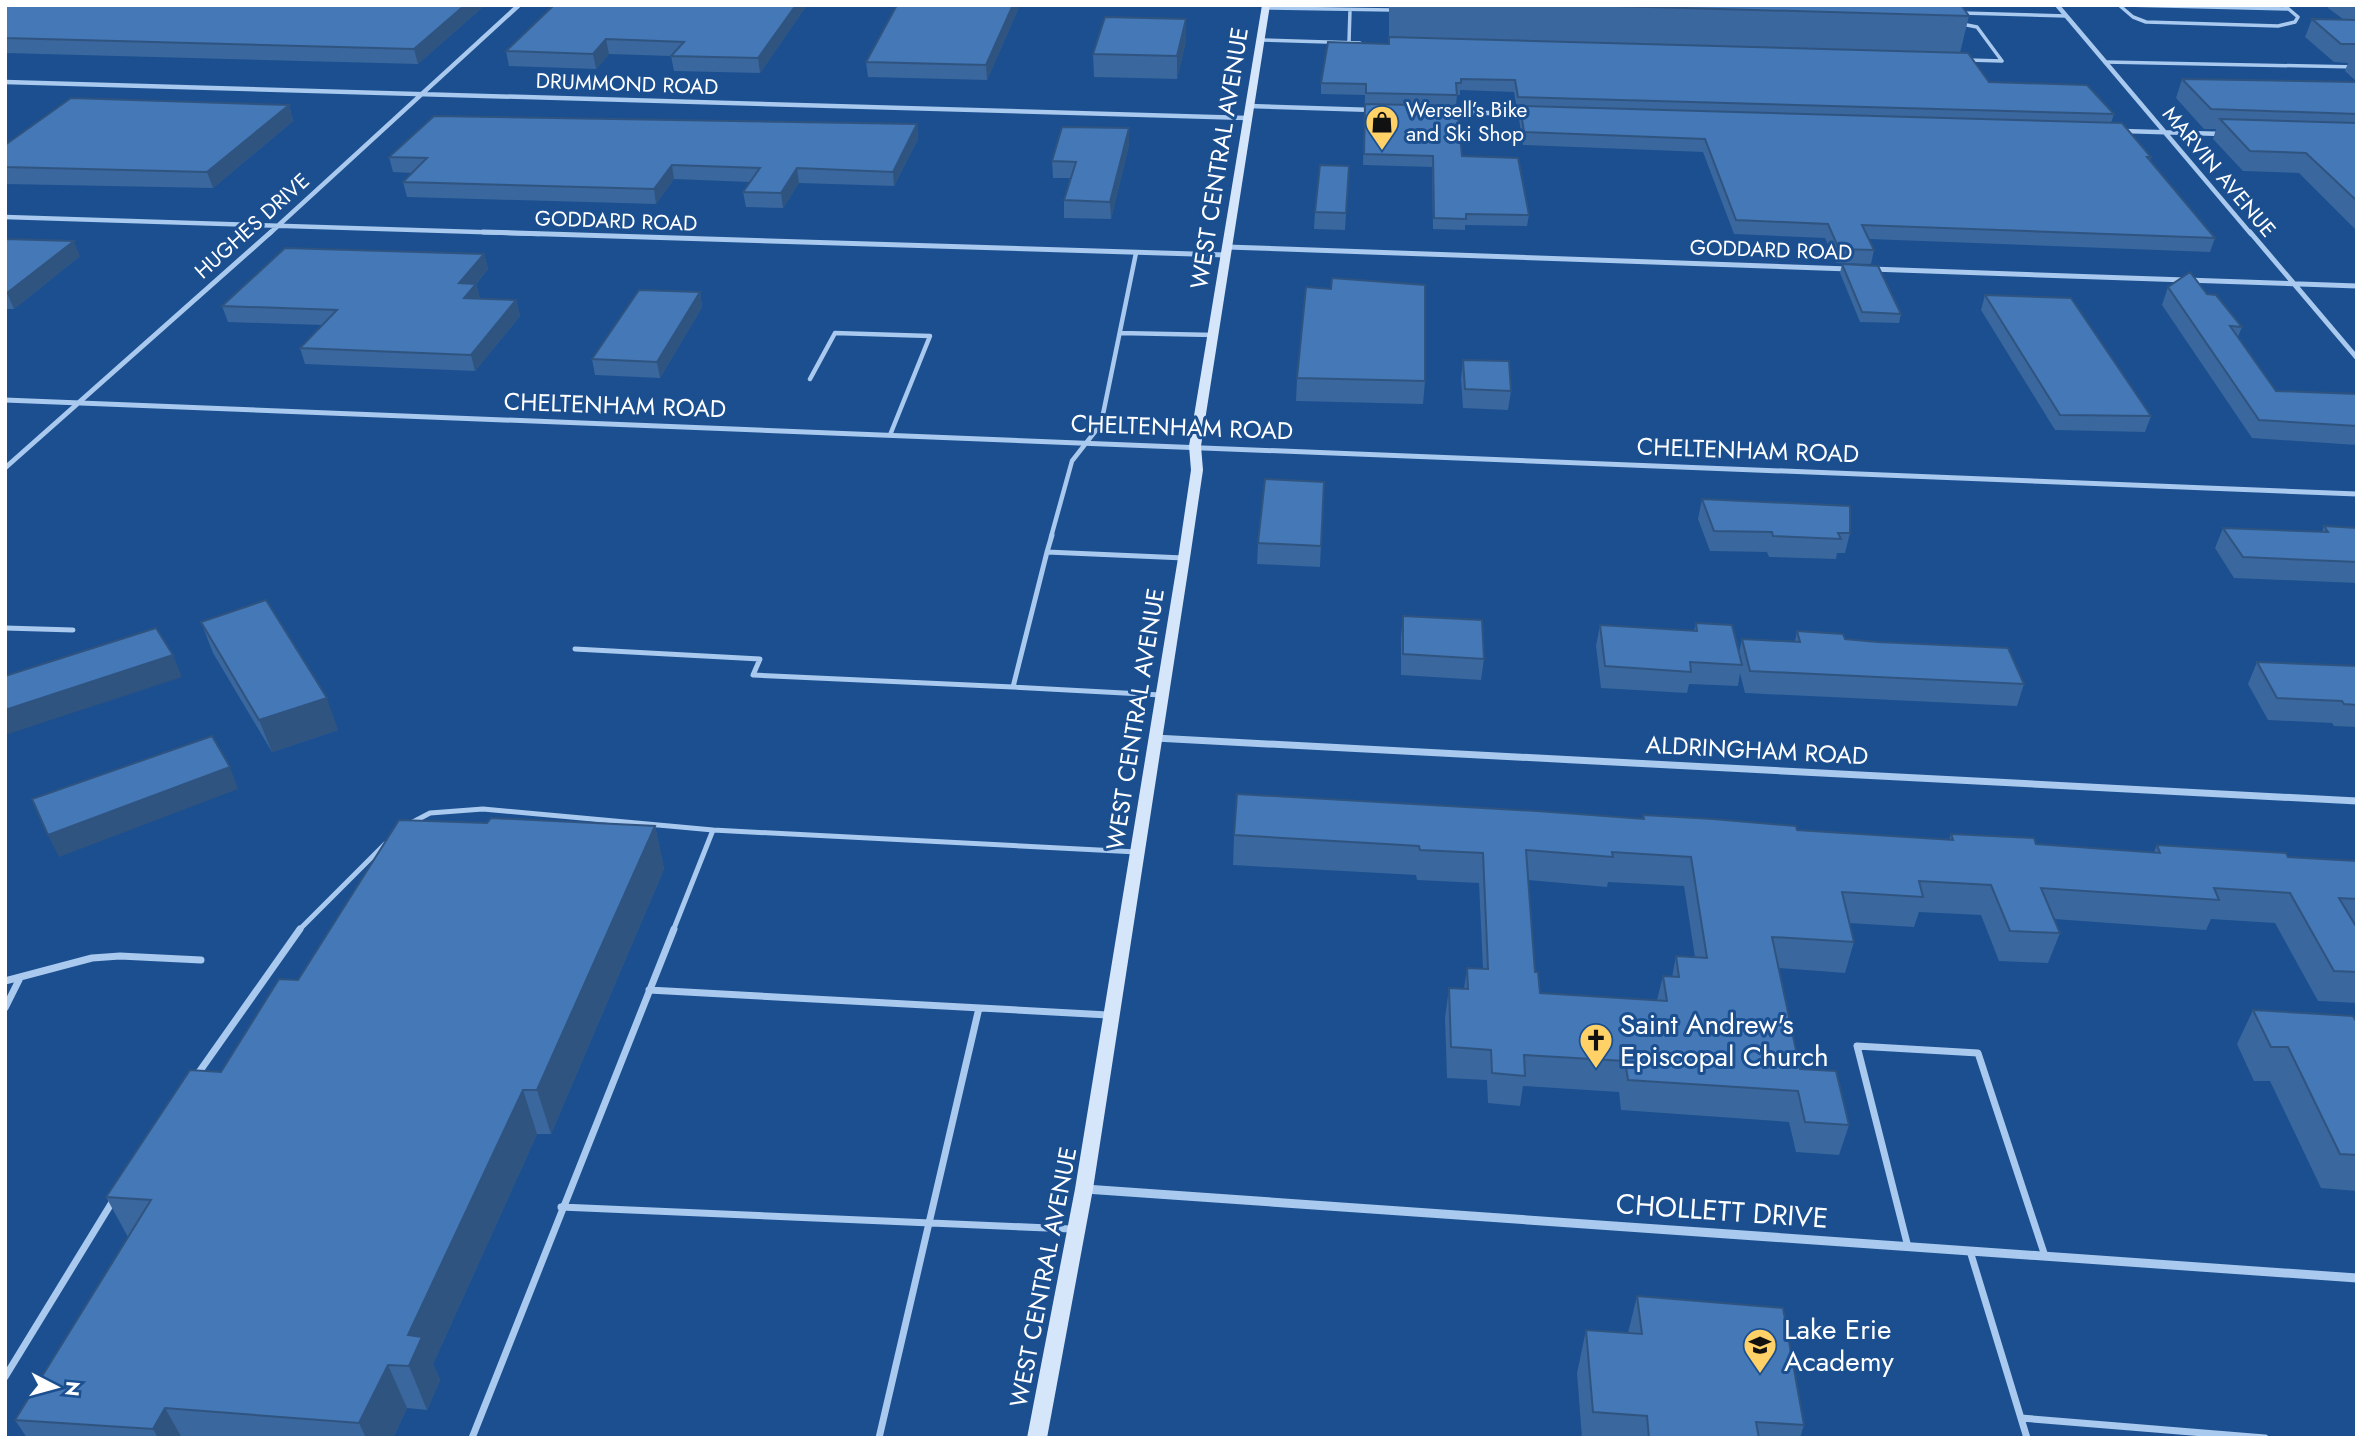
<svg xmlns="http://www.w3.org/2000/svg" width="2362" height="1443" viewBox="0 0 2362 1443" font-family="Jost,sans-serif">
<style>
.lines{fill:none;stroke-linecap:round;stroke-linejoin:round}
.service-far3{stroke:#a9c9ee;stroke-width:3.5}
.service-far2{stroke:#a9c9ee;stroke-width:4.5}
.service-far1{stroke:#a9c9ee;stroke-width:5}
.service{stroke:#a9c9ee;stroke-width:7}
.minor-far3{stroke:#a9c9ee;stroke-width:4.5}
.minor-far2{stroke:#a9c9ee;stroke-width:5}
.minor-far1{stroke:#a9c9ee;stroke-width:7}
.minor{stroke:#a9c9ee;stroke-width:9}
.secondary{fill:#d6e6fa;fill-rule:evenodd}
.wall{fill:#3a679d;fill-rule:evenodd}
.shaded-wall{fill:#305480}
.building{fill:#4478b7;stroke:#305480;stroke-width:2;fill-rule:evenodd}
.labels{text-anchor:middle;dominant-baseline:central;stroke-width:6;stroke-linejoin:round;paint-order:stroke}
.far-street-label{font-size:21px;fill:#fff;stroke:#1b4f8f}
.far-poi-label{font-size:21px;fill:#fff;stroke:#1b4f8f;text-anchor:start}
.street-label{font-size:24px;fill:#fff;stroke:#1b4f8f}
.near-poi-label{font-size:28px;fill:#fff;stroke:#1b4f8f;text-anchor:start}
.near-street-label{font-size:28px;fill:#fff;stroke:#1b4f8f}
</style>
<rect width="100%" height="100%" fill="#1b4f8f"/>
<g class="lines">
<!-- service-far3 -->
<path class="service-far3" d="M2119 5 2133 17 2146 22 2278 26 2295 22 2298 17 2284 5
M2125 5 2288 9
M1266 8 1392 10
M1962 13 2066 16
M1962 24 1977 27 2002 61 1968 60
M1261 40 1360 43
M1349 42 1350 10
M2105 62 2357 67"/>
<!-- service-far2 -->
<path class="service-far2" d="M1120 333 1214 335
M810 379 835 333 930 336 890 435
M1051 537 1072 461 1101 424 1136 253"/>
<!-- service-far1 -->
<path class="service-far1" d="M1052 535 1047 552 1184 558
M1047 552 1013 687 1161 695
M5 628 73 630
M575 649 760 659 753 675 1013 687
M411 823 430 813 483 809 713 830
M298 931 385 844
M673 931 713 830 1137 852"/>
<!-- service -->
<path class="service" d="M5 981 92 958 120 956 201 960
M649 990 1108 1015
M5 1008 20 978
M197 1075 300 929
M561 1207 1071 1229
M1908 1247 1857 1046 1978 1053 2045 1256
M1970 1251 2027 1438
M5 1377 114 1199
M2021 1418 2265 1438
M472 1438 674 929
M879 1438 979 1008"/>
<!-- minor-far3 -->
<path class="minor-far3" d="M2057 5 2251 234
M5 82 1247 118
M1249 106 1373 110
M1451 112 1527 114
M2123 131 2223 134
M5 217 539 234
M269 234 519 5"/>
<!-- minor-far2 -->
<path class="minor-far2" d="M483 232 1226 255
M2250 232 2357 358
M1227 247 1849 269
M1871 269 2357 286
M5 400 2357 494
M5 468 271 232"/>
<!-- minor-far1 -->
<path class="minor-far1" d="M1155 738 2357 801"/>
<!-- minor -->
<path class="minor" d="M1085 1189 2357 1278"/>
<!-- secondary -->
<path class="secondary" d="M1262 5H1270L1201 446 1203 470 1190 558 1093 1189 1047 1438H1027L1075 1189 1178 558 1191 470 1189 446Z"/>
</g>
<!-- wall -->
<path class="wall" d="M5 5H485L418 64 5 53Z
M554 5H807L760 73 674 71 671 56 609 54 596 69 509 66 506 51Z
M1020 5 987 80 868 77 866 62Z
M1389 5H1961L1969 16 1960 53 1989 82 2114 114 2111 123 2151 157 2150 161 2215 238 2210 252 1869 239 1874 250 1871 264 1836 263 1825 238 1734 234 1703 152 1523 145 1519 119 1520 109H1517L1514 92 1460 90V95H1457L1456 106 1462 156 1529 215 1527 226 1465 225V230L1433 229 1432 167 1363 165 1365 95 1321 94V83L1389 44Z
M2329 5H2357V231L2299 173 2243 171 2213 139 2216 129H2204L2176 98 2182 79 2357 82 2345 71 2348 63 2334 62 2305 37 2312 19H2343L2328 8Z
M1186 41 1177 79 1094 77 1093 54Z
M289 105 293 121 213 188 5 184V145Z
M917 124 918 139 894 186 799 183 783 208 746 207 743 192 750 182 674 179 656 204 407 197 403 182 412 173 393 172 389 157Z
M1129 128V145L1111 219 1064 218V200L1070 178H1053L1052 161Z
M1349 166 1345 230 1314 229 1315 212Z
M5 239 80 256 14 309H5Z
M484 254 488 269 476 284 480 299 516 300 520 316 475 371 305 364 300 348 322 325 228 322 222 306Z
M1842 264 1901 314 1899 323 1860 322 1840 273Z
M2168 287 2207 294 2242 327 2238 337 2276 391 2357 394V445L2252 438 2162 305Z
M1331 289 1425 381 1423 404 1296 401 1297 378Z
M700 292 702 307 660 378 595 375 592 359Z
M1985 295 2151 416 2145 432 2055 430 1981 310Z
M1463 360 1511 391 1508 410 1463 408 1461 379Z
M1324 482 1320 567 1257 564 1258 543Z
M1702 499 1850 533 1845 553H1837L1836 559 1769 557 1767 552 1710 551 1698 519Z
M2324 526 2357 528V583L2234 578 2215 548 2223 528 2322 532Z
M1403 616 1484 659 1481 680 1401 675V637Z
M201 622 338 730 272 752 213 653Z
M1696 623 1739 653 1742 639 1795 641 1797 631 1845 639 2024 684 2017 706 1745 693 1740 673 1738 686 1689 684 1687 693 1601 688 1596 646 1600 625 1694 631Z
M2257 662 2357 666V727L2334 726 2332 723 2268 720 2248 684Z
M1643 815 1797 830 1949 840 1951 834 2036 844 2154 852 2157 845 2288 857 2357 861V1003L2318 1001 2275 923 2211 919 2206 930 2054 919 2060 933 2048 963 1999 961 1981 915 1919 912 1914 927 1849 923 1854 942 1845 973 1779 968 1800 1069 1849 1125 1839 1155 1796 1152 1789 1122 1621 1110 1619 1092 1523 1086 1520 1106 1488 1103 1487 1080 1447 1078 1445 1018 1449 988 1464 989 1467 968 1483 969 1479 883 1417 880 1416 875 1233 865 1234 835 1643 819ZM1528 880 1607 887 1608 882 1684 886 1695 957 1676 956 1672 977 1663 976 1657 1000 1540 993 1535 972Z
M487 823 655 826 664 869 551 1134H537L433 1364 440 1380 427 1410 407 1408 393 1438H27L15 1420 128 1237 106 1197 221 1072 298 980Z
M2253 1010 2357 1023V1191L2321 1188 2270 1081H2254L2237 1044Z
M1637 1296 1804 1425 1800 1438H1582L1577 1373 1586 1330 1628 1333Z"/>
<!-- shaded-wall -->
<path class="shaded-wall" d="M465 5H485L418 64 414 49Z
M796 5H807L760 73 758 58Z
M1013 5H1020L987 80 986 65Z
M1186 19V41L1177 79V56Z
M606 39 609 54 596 69 593 54Z
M289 105 293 121 213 188 207 172Z
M917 124 918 139 894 186 893 172Z
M1129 128V145L1111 219 1110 202Z
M672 165 674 179 656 204 654 189Z
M797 168 799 183 783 208 781 193Z
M74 241 80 256 14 309 7 293Z
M484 254 488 269 463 299 459 283Z
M476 284 480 299 464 298Z
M700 292 702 307 660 378 657 362Z
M516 300 520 316 475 371 471 355Z
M173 655 182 677 5 735V710Z
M327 698 338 730 272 752 259 720Z
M230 767 238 789 59 857 48 835Z
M655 826 664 869 551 1134 537 1090Z
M523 1090 537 1134 433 1364 440 1380 427 1410 409 1366 408 1335Z
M388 1365 407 1408 393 1438H366L359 1423Z
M165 1408 182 1438H158L153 1429Z"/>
<!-- building -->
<path class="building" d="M5 5H465L414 49 5 38Z
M554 5H796L758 58 671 56 684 42 606 39 593 54 506 51Z
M897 5H1013L986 65 866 62Z
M1579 5H1961L1969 16Z
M1105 17 1186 19 1177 56 1093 54Z
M2312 19 2357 20V44H2341Z
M1389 37 1968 53 1989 82 2087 85 2114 114 1518 97 1515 80 1461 79V83H1456L1457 95 1366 93V84L1321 83 1328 42 1389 44Z
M2182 79 2357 82V114L2211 109Z
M71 98 289 105 207 172 5 167V145Z
M1365 104 1457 106 1462 156 1518 158 1529 215 1466 214V219L1434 218 1433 156 1364 154Z
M1520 106 2122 123 2151 157H2147L2215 238 1862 225 1874 250 1839 249 1828 224 1736 220 1705 139 1524 132Z
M434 116 917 124 893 172 797 168 781 193 743 192 760 168 672 165 654 189 403 182 427 158 389 157Z
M2220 119 2357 123V201L2306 153 2250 151Z
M1062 127 1129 128 1110 202 1064 200 1076 162 1052 161Z
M1320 165 1349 166 1346 213 1315 212Z
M5 239 74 241 7 293H5Z
M285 248 484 254 459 283 476 284 464 298 516 300 471 355 300 348 337 310 222 306Z
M1842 264 1878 266 1901 314 1862 312Z
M2190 272 2207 294 2216 295 2242 327 2230 326 2276 391 2357 394V426L2259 420 2168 287Z
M1332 278 1425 285V381L1297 378 1306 287 1331 289Z
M639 290 700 292 657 362 592 359Z
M1985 295 2071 298 2151 416 2060 415Z
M1463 360 1509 361 1511 391 1465 389Z
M1265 479 1324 482 1321 546 1258 543Z
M1702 499 1850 506V533H1838L1841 539 1773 536 1772 532 1714 531Z
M2324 526 2357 528V562L2243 557 2223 528 2328 532Z
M266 600 327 698 259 720 201 622Z
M1403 616 1482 620 1484 659 1403 654Z
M1696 623 1732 625 1742 665 1690 662 1691 672 1605 666 1600 625 1697 631Z
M156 628 173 655 5 710V676Z
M1797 631 1843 634 1845 639 1878 642 2008 648 2024 684 1750 671 1742 639 1800 642Z
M2257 662 2357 666V705L2344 704 2342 701 2277 698Z
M212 736 230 767 48 835 32 799Z
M1237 794 1537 811 1644 819 1643 815 1713 819 1796 826 1797 830 1953 840 1951 834 2034 838 2036 844 2160 853 2157 845 2286 853 2288 857 2357 861V899L2339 898 2357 928V972L2334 971 2290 893 2214 888 2219 900 2041 888 2060 933 2010 931 1991 885 1919 881 1923 897 1842 892 1854 942 1772 937 1800 1069 1836 1071 1849 1125 1805 1122 1798 1091 1628 1080 1625 1061 1524 1055 1525 1076 1492 1073 1491 1050 1451 1047 1449 988 1468 989 1467 968 1488 969 1483 853 1420 850 1419 846 1234 835ZM1526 850 1613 857 1612 852 1691 857 1707 958 1676 956 1679 977 1663 976 1667 1001 1540 993 1538 972H1535Z
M491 818 655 826 537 1090H523L408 1335 422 1337 409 1366 388 1365 359 1423 165 1408 153 1429 15 1420 151 1200 106 1197 190 1070 221 1072 279 979 298 980 399 820 487 823Z
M2253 1010 2353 1016 2357 1023V1155L2340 1154 2288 1047H2271Z
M1637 1296 1783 1308 1804 1425 1756 1422 1759 1438H1649L1647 1416 1593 1412 1586 1330 1642 1334Z"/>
<!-- icons -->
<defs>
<symbol id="shop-pin" viewBox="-11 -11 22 30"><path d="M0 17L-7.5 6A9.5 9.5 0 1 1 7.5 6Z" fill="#ffd166" stroke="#1b4f8f"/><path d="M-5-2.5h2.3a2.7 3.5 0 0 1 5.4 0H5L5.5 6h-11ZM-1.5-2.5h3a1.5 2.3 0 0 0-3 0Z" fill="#111"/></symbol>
<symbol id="church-pin" viewBox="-11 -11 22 30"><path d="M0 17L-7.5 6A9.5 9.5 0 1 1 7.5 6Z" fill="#ffd166" stroke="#1b4f8f"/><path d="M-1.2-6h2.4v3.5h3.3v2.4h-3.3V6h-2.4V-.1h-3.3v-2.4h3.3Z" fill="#111"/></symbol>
<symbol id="school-pin" viewBox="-11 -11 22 30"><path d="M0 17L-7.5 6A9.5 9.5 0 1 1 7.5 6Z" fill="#ffd166" stroke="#1b4f8f"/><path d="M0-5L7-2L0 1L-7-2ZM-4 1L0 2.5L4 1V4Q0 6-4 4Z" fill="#111"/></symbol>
</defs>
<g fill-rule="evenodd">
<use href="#shop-pin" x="1363" y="103" width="38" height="52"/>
<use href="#church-pin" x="1577" y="1021" width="38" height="52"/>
<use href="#school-pin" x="1741" y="1326" width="38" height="52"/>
</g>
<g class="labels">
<!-- far-street labels -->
<g class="far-street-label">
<text transform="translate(627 84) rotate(2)">DRUMMOND ROAD</text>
<text transform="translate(2219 172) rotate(50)">MARVIN AVENUE</text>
<text transform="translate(616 221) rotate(2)">GODDARD ROAD</text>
<text transform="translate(252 226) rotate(-42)">HUGHES DRIVE</text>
<text transform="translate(1771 250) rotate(2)">GODDARD ROAD</text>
</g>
<!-- far-poi labels -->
<g class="far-poi-label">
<text x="1406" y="110">Wersell’s Bike<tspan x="1406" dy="24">and Ski Shop</tspan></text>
</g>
<!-- street labels -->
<g class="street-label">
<text transform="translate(1219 158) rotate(-81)">WEST CENTRAL AVENUE</text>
<text transform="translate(615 405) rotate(2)">CHELTENHAM ROAD</text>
<text transform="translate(1182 427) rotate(2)">CHELTENHAM ROAD</text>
<text transform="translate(1748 450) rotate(2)">CHELTENHAM ROAD</text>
<text transform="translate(1135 719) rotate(-81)">WEST CENTRAL AVENUE</text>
<text transform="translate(1757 750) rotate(3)">ALDRINGHAM ROAD</text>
<text transform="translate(1043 1277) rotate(-79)">WEST CENTRAL AVENUE</text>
</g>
<!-- near-poi labels -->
<g class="near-poi-label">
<text x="1620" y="1024">Saint Andrew's<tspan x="1620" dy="32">Episcopal Church</tspan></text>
<text x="1784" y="1329">Lake Erie<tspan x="1784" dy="32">Academy</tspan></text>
</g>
<!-- near-street labels -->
<g class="near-street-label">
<text transform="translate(1722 1211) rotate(4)">CHOLLETT DRIVE</text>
</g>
</g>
<!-- border -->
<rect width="2362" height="1443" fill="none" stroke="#ffffff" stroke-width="14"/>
<!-- north arrow -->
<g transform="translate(56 1387) rotate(96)" stroke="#1b4f8f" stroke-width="5" paint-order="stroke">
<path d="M0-5L12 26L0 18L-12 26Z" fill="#ffffff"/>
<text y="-10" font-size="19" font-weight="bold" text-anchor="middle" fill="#ffffff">N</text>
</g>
</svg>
